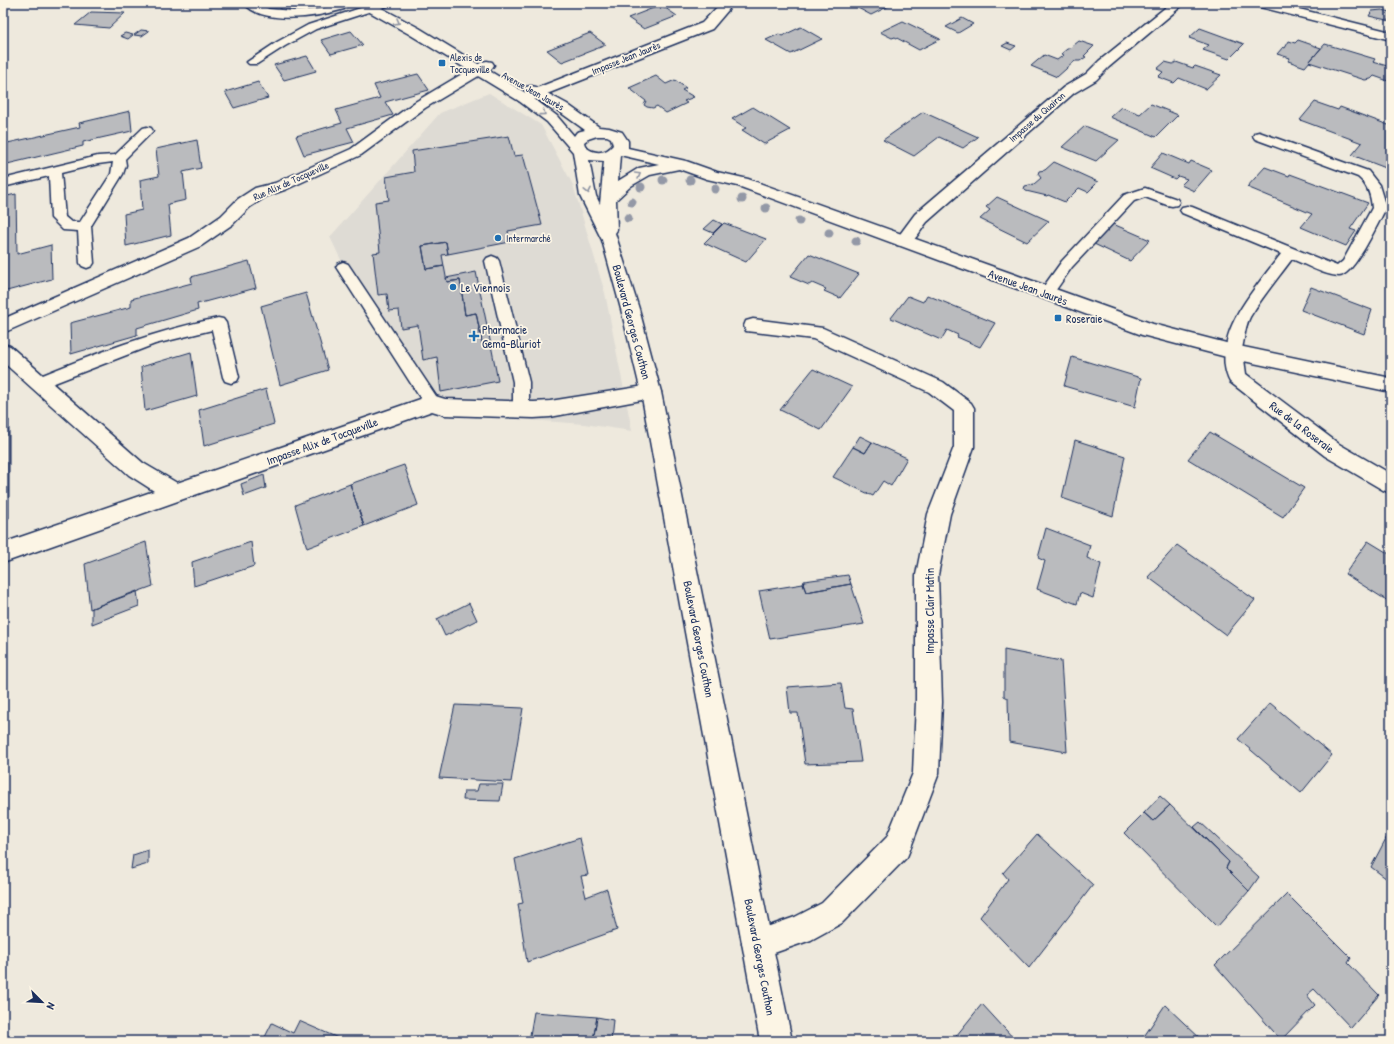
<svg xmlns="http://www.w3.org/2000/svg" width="1394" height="1044" viewBox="0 0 1394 1044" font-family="'Patrick Hand',sans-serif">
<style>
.built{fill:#dedbd4}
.building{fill:#babbbe;stroke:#1b2f5e}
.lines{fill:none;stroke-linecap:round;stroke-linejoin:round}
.lane-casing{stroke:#1b2f5e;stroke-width:3}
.street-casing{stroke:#1b2f5e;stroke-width:3}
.secondary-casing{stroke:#1b2f5e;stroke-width:3}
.lane{fill:#fcf5e5;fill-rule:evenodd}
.street{fill:#fcf5e5;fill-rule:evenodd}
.secondary{fill:#fcf5e5;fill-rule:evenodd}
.tree{fill:#9398a6}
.oneway{stroke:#8c92a2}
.poi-dot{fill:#1f6fb2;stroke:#fcf5e5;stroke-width:1.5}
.labels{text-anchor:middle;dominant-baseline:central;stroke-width:3.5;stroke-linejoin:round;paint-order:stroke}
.far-poi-label{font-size:10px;fill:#1b2f5e;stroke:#fcf5e5;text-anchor:start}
.far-street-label{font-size:10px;fill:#1b2f5e;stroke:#fcf5e5}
.poi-label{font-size:12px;fill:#1b2f5e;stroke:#fcf5e5;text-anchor:start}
.street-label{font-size:12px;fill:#1b2f5e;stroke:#fcf5e5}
</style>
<rect width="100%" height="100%" fill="#eee9dd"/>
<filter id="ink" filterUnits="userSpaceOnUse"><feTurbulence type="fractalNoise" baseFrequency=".025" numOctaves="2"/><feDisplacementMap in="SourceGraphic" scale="8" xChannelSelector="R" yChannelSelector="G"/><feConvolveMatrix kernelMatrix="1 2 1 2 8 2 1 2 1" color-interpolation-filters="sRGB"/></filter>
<g filter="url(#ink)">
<!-- built -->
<path class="built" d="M489 93 541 125 573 185 605 293 632 431 584 424 437 413 372 325 330 237 440 113Z"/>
<!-- building -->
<path class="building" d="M274 3H314L304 6 300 4 284 11Z
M317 3H339L341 4 326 9Z
M860 3H891L893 4 871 15 858 8 864 5Z
M661 5 677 16 644 29 628 18Z
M1382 10 1391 12V21L1369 16 1372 11Z
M91 12 125 13 109 28 75 25Z
M962 18 973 24 958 33 946 27Z
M903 21 940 39 919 50 895 37 892 38 880 32Z
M801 27 822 39 791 54 766 40 779 34 782 36Z
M1200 28 1244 44 1229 59 1203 50 1209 45 1189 38Z
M141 30 149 31 142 36 134 35Z
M351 31 363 45 331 54 321 40Z
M125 33 133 35 128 39 120 36Z
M590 33 606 45 562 62 547 50Z
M1298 40 1321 48 1305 67 1288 61 1290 58 1277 54 1283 47 1285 48 1289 41 1295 43Z
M1079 41 1094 46 1084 56 1086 57 1080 61H1075L1057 77 1031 66 1044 55 1057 60 1064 55 1061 54 1067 49H1069Z
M1007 43 1016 46 1011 50 1002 46Z
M1325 44 1375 59 1373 62 1391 67V82L1374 76 1371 79 1365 80 1309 62Z
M307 56 316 71 284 80 274 65Z
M1165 62 1173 64 1176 62 1193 68 1195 66 1221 75 1206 89 1179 78 1174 83 1158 77 1163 72 1157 69Z
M418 74 429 90 385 102 393 115 347 128 354 142 304 155 296 136 342 123 336 110 380 98 374 85Z
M656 76 666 84 675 80 686 88 682 90 694 97 684 101 687 103 666 113 657 106 653 108 647 107 644 105 646 101 629 88Z
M258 82 268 98 234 108 225 92Z
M1315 102 1338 110 1340 107 1391 126V170L1352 155 1362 143 1300 120Z
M1151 104 1178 115 1156 137 1110 117 1121 107 1140 114Z
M753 107 790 130 764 144 742 130 746 128 732 119Z
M130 111 132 131 83 142V146L3 165V144L80 127 79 123Z
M923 112 978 137 963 148 939 137 914 156 883 140Z
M1085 126 1119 140 1096 161 1062 147Z
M509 136 514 156 523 155 542 225 508 231 510 242 448 254 446 242 422 246 426 269 444 266 447 282 460 280 465 315 476 313 483 347 491 345 498 381 441 392 437 357 423 360 418 325 401 328 399 310 389 311 387 294 378 295 373 253 380 252 375 202 389 200 386 177 414 172 412 151Z
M197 140 201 168 183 172 186 200 168 204 171 235 126 246 124 214 142 210 140 180 159 176 156 149Z
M1163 153 1189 164 1191 161 1212 170 1194 191 1181 185 1187 179 1178 176 1175 179 1150 168Z
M1054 162 1098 182 1088 192 1079 188 1065 202 1048 195 1047 196 1026 191 1024 189 1025 186 1034 184 1041 178 1038 174 1039 171 1045 170Z
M1265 167 1289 176 1290 174 1368 203 1350 229 1356 231 1346 246 1301 227 1312 214 1247 187Z
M16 194 17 254 51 245 52 279 3 292V197Z
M997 197 1049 221 1027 242 980 219 990 210 986 207Z
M714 220 722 224 713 233 704 229Z
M724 223 766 239 746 262 704 243Z
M1113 224 1150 240 1130 261 1094 244Z
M446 242 448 254 442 255 444 266 426 269 422 246Z
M809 254 859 274 840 298 824 291 826 289 812 283 809 285 790 277Z
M249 261 256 288 197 304 198 310 137 328V335L71 354 70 323 131 307V299L192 283 191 277Z
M476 272 491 345 483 347 476 313 465 315 460 280 447 282 446 278Z
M1311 287 1372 310 1364 334 1301 310Z
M306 293 328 370 280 385 261 306Z
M927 295 995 323 980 347 957 337 958 335 947 330 941 340 891 318 908 296 923 302Z
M191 352 197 396 145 411 141 367Z
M1072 357 1141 378 1135 407 1064 386Z
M813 369 852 387 821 430 780 410Z
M266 389 274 424 204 446 199 410Z
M9 420V518L3 520V421Z
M1210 432 1304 488 1283 517 1188 459Z
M860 436 872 442 865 453 853 447Z
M1075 440 1125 456 1113 516 1062 498Z
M872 442 907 458 891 486 883 481 873 496 833 477 853 447 865 453Z
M404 465 418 505 364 526 350 484Z
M264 475 266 488 244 496 241 484Z
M350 484 364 526 307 548 295 505Z
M1046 528 1090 545 1087 558 1101 564 1093 598 1080 593 1077 604 1037 589 1045 561 1038 558Z
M1368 541 1391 555V603L1345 574Z
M146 542 153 586 90 609 85 564Z
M251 542 254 566 194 586 192 562Z
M1177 545 1255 600 1226 635 1148 577Z
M848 575 851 584 806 592 803 584 804 581Z
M803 584 806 592 851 584 864 624 770 639 759 591Z
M137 591 139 606 92 624V608Z
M469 603 477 620 445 636 437 619Z
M1004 650 1061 661 1067 752 1009 742 1008 698 1004 696Z
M841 683 845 708 853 709 861 762 805 764 798 713H790L787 687Z
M1270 703 1332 755 1301 793 1238 739Z
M455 705 523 708 511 782 439 778Z
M479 784H503L500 801 463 800 464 791H477Z
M1160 796 1170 805 1153 821 1144 813Z
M1170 805 1229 862 1226 868 1249 891 1217 927 1124 833 1144 813 1153 821Z
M1200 822 1259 877 1249 891 1226 868 1229 862 1194 827Z
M1391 829V882L1371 867Z
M1037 834 1093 885 1029 968 980 917 1008 879 1003 873Z
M580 838 588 875 581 876 586 897 607 889 617 930 527 962 518 904 523 903 515 859Z
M148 850V864L131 869 133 855Z
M1287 894 1351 958 1348 963 1379 995 1351 1028 1314 989 1307 995 1315 1005 1281 1040 1215 965Z
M982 1004 1016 1041H952Z
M1165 1005 1203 1041H1141Z
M534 1012 597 1017 593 1041H529Z
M597 1017 613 1020 611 1041H593Z
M299 1021 345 1041H263L272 1023 293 1033Z"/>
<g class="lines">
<defs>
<path id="lane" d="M244 3H256L269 9 293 11 320 9 340 4 345 7 344 9C319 17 262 26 244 3Z
M376 3H391L390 5 316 29 285 46 257 64H249L247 62 277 42 308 25Z
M147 127 151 128 153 131 125 159 126 165 123 174 91 226 94 263 92 266 87 268 82 266 80 263 78 231 63 230 51 218 49 176 3 187V179L98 156 115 155 143 128ZM113 162 111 174 80 222H71L65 217 61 173 98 164Z
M1259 132 1368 171 1379 185 1386 208C1379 221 1354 276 1339 276 1323 275 1307 265 1292 259 1278 278 1262 297 1250 317 1243 330 1245 346 1239 356L1234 358 1229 356C1215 332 1266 274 1281 254L1182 213 1180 210 1182 207 1187 206 1192 207 1337 266 1343 261 1372 208C1371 196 1368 185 1358 177L1255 139 1253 136 1255 133Z
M1145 188 1177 199 1179 202 1177 205 1172 206 1167 205 1145 197 1134 201 1072 267 1051 297 1046 298 1041 297 1039 293 1062 261 1124 195Z
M492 256 497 258 499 261 529 382V409L527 413 521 415 515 413 513 409V382L485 261 487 258Z
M343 262 348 264 438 399 440 403 438 407 432 409 426 407 336 267 338 264Z
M218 318 223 319 226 323 239 377 237 381 231 383 225 381 223 377 212 330 155 344 39 389 33 387 31 383 33 379C94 354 154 331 218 318Z"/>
<path id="street" d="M1171 3H1185L1109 67 1096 80 1074 93 927 222C919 232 912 249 897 245L895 241 915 214 1064 87 1086 74 1099 61Z
M1254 3H1275L1391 32V40L1256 6Z
M723 5 728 6 729 9 712 29 529 101 524 102 519 101 517 98 519 95 702 23 718 6Z
M487 61 492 62 494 65 492 68 425 108 361 155 287 189 267 196 250 207 233 224 201 246 3 333V319L189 238 221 216 238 199 255 188 275 183 351 149 415 102 482 62Z
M753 319 823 328 943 382 971 403 974 408V447L950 514 938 575 942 702 939 773 911 847 907 857 842 923 811 940 757 959 747 954 742 944 747 934 795 917 822 903 887 837 913 773 916 702V575L928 514 954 447V411L929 392 813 339 746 331 744 326 746 321Z
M3 344 10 346 143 463 177 483 432 395 445 399 534 402 550 401 651 385 658 387 661 392 658 397 550 417 534 418 445 415 432 411 3 563V543L154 491 129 475 3 362Z
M1234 345 1241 347 1243 352 1246 374 1339 444 1391 474V493L1383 490 1325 456 1230 382C1225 373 1222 356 1227 347Z"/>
<path id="secondary" d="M357 3H372L419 28 529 95 557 116 574 136 577 132 585 130 557 110 526 93 524 90 526 87 531 86 536 87 567 104 599 127 609 128 622 132 628 141V148L686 161 717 172 748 179 1153 324 1234 345 1391 378V392L1234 359 1142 335 738 186 707 179 679 169 650 175 631 186 616 200 617 230 615 233 639 309 661 392 792 1041H760L641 392 621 309 602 240 580 196 573 152 547 122 519 101 409 34 359 6ZM597 136H607L611 138 613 145C611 147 608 150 605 151 598 154 585 151 584 142L588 139ZM620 155 659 164 639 168 618 181ZM589 160 604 161 600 204 596 196Z"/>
</defs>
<!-- lane casing -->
<use href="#lane" class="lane-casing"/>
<!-- street casing -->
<use href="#street" class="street-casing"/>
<!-- secondary casing -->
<use href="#secondary" class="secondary-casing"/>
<!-- lane -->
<use href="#lane" class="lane"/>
<!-- street -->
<use href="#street" class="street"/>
<!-- secondary -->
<use href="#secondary" class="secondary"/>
</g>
<!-- trees -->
<g class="tree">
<circle cx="663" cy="180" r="4.5"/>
<circle cx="690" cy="180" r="4.5"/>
<circle cx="641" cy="187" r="4.5"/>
<circle cx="715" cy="189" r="4.5"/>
<circle cx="742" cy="199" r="4.5"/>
<circle cx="632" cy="202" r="4.5"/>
<circle cx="766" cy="208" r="4.5"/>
<circle cx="628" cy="218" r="4.5"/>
<circle cx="799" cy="221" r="4.5"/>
<circle cx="829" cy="233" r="4.5"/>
<circle cx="856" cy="241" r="4.5"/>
</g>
<!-- one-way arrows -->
<defs><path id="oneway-chevron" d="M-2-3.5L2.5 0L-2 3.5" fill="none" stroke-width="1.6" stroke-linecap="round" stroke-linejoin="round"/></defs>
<g class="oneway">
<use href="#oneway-chevron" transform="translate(397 22) rotate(29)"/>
<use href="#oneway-chevron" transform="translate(543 113) rotate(37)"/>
<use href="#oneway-chevron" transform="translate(638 175) rotate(-30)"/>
<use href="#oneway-chevron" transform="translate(588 191) rotate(78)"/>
</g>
</g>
<!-- markers -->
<g class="poi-dot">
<rect x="438" y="59" width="8" height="8" rx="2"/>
<circle cx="498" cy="238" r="4"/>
<circle cx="453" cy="287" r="4"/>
<rect x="1054" y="314" width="8" height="8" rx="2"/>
<path d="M472 330h4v4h4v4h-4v4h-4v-4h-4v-4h4z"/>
</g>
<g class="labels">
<!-- far-poi labels -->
<g class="far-poi-label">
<text x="450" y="57">Alexis de<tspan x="450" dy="12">Tocqueville</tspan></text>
<text x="506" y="238">Intermarché</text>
</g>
<!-- far-street labels -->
<g class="far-street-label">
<text transform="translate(626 58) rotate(-22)">Impasse Jean Jaurès</text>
<text transform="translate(533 91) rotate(29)">Avenue Jean Jaurès</text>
<text transform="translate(1037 117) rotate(-41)">Impasse du Quairon</text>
<text transform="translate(291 181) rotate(-24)">Rue Alix de Tocqueville</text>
</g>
<!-- poi labels -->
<g class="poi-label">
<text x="461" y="287">Le Viennois</text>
<text x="1066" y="318">Roseraie</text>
<text x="482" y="329">Pharmacie<tspan x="482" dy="14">Gema-Bluriot</tspan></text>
</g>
<!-- street labels -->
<g class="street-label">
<text transform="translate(1028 287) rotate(20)">Avenue Jean Jaurès</text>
<text transform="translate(632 322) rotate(75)">Boulevard Georges Couthon</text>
<text transform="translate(1302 427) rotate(37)">Rue de la Roseraie</text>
<text transform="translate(322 441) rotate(-20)">Impasse Alix de Tocqueville</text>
<text transform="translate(929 611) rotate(-90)">Impasse Clair Matin</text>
<text transform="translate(699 639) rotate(79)">Boulevard Georges Couthon</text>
<text transform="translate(760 957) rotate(79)">Boulevard Georges Couthon</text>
</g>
</g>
<!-- margin -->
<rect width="1394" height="1044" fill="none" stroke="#fcf5e5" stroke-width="16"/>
<rect x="8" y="8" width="1378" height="1028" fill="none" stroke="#1b2f5e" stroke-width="1.5" filter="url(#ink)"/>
<!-- north arrow -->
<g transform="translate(42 1002) rotate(114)" stroke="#fcf5e5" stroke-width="3" paint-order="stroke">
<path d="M0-3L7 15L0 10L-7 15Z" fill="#1b2f5e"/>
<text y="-6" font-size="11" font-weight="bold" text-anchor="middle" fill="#1b2f5e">N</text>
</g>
</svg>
